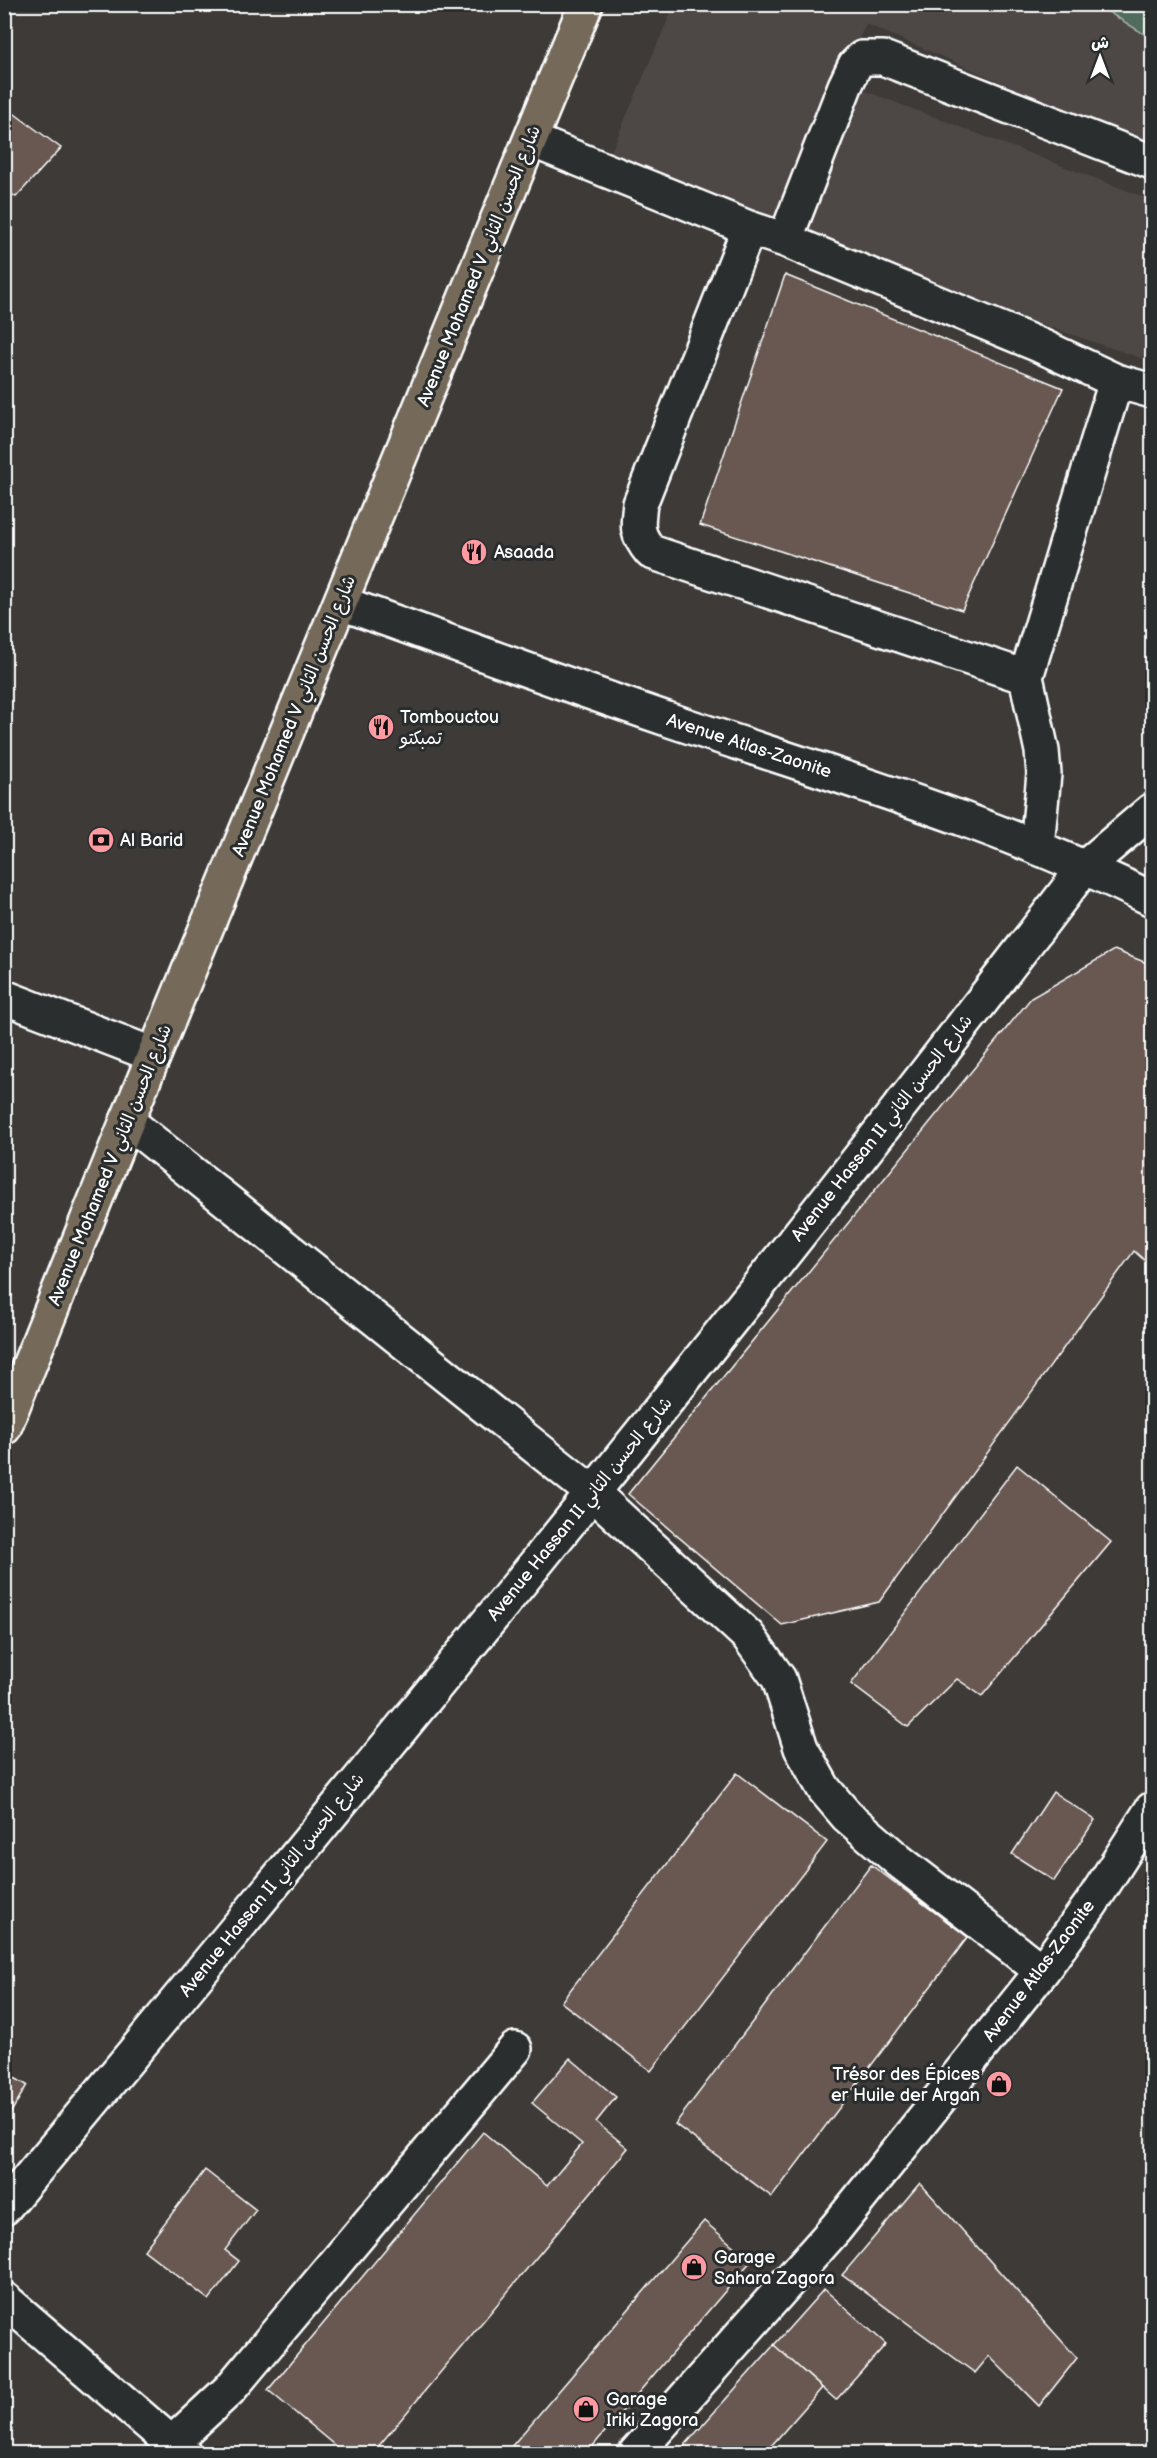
<svg xmlns="http://www.w3.org/2000/svg" width="1157" height="2458" viewBox="0 0 1157 2458" font-family="'Balsamiq Sans','Playpen Sans Arabic',sans-serif">
<style>
.built{fill:#4e4744}
.green{fill:#516c5c;stroke:#a8b6ae;stroke-width:1.5}
.building{fill:#685851;stroke:#fff;stroke-width:1.5}
.lines{fill:none;stroke-linecap:round;stroke-linejoin:round}
.minor-casing{stroke:#fff;stroke-width:38}
.major-casing{stroke:#fff;stroke-width:38}
.minor{stroke:#2a2d2e;stroke-width:33}
.major{stroke:#746a5a;stroke-width:33}
.labels{text-anchor:middle;dominant-baseline:central;stroke-width:6;stroke-linejoin:round;paint-order:stroke}
.street-label{font-size:18px;fill:#fff;stroke:#2a2d2e}
.poi-label{font-size:18px;fill:#fff;stroke:#2a2d2e;text-anchor:start}
</style>
<rect width="100%" height="100%" fill="#3d3a38"/>
<filter id="ink" filterUnits="userSpaceOnUse"><feTurbulence type="fractalNoise" baseFrequency=".0167" numOctaves="2"/><feDisplacementMap in="SourceGraphic" scale="12" xChannelSelector="R" yChannelSelector="G"/><feConvolveMatrix kernelMatrix="1 2 1 2 8 2 1 2 1" color-interpolation-filters="sRGB"/></filter>
<g filter="url(#ink)">
<!-- built -->
<path class="built" d="M674 5H1098L1152 39V147L866 24 771 221 611 152Z
M863 90 1152 200V362L803 243Z"/>
<!-- green -->
<path class="green" d="M1098 5H1152V39L1100 7Z"/>
<!-- building -->
<path class="building" d="M4 106 61 148 16 197 4 189Z
M785 275 1063 388 962 610 700 525Z
M1114 950 1152 965V1267L1134 1251 879 1602 782 1625 628 1494 1031 998Z
M1017 1465 1111 1542 982 1696 957 1679 908 1727 851 1684Z
M737 1773 827 1842 651 2071 561 2002Z
M1053 1792 1095 1820 1054 1881 1012 1854Z
M871 1865 968 1937 772 2197 675 2124Z
M570 2058 616 2097 596 2122 628 2148 372 2454H345L268 2390 483 2132 547 2186 582 2144 532 2103Z
M4 2072 27 2085 10 2114 4 2111Z
M205 2170 256 2210 225 2250 239 2261 209 2300 144 2250Z
M920 2183 1077 2358 1039 2406 989 2356 975 2373 842 2275Z
M704 2221 751 2261 586 2454H505Z
M824 2289 886 2344 836 2400 774 2345Z
M774 2345 822 2388 764 2454H677Z"/>
<g class="lines">
<defs>
<path id="minor" d="M531 140 749 228
M785 240 845 86 855 65 862 58H883L1152 162
M1116 381 1026 677 651 552C636 534 637 527 640 504L749 228 785 240 1039 345 1116 381 1152 391
M341 603C452 642 562 684 673 721 835 776 999 823 1152 899
M1026 677 1042 751 1044 774 1037 846
M4 997 154 1055
M127 1121 594 1494 748 1636 779 1679 801 1748 824 1789 847 1816 899 1861 1042 1971
M4 2208C372 1768 736 1324 1084 868L1152 810
M4 2299 184 2454
M172 2443 229 2390 515 2049
M635 2454 836 2228 1042 1971 1091 1904 1152 1809"/>
<path id="major" d="M4 1428 127 1121 586 4"/>
</defs>
<!-- minor casing -->
<use href="#minor" class="minor-casing"/>
<!-- major casing -->
<use href="#major" class="major-casing"/>
<!-- minor -->
<use href="#minor" class="minor"/>
<!-- major -->
<use href="#major" class="major"/>
</g>
</g>
<!-- icons -->
<defs>
<symbol id="restaurant-disc" viewBox="-11 -11 22 22"><circle r="9.5" fill="#ff9aa2" stroke="#2a2d2e"/><path d="M-5-6h1v4h1v-4h1v4h1v-4h1v5L-1.5 .5V6h-2V.5L-5-1ZM5-6V6H3V1.5H1.5Q1.5-4 5-6Z" fill="#111"/></symbol>
<symbol id="bank-disc" viewBox="-11 -11 22 22"><circle r="9.5" fill="#ff9aa2" stroke="#2a2d2e"/><path d="M-6-4H6V4H-6ZM0-2.3a2.3 2.3 0 1 0 0 4.6a2.3 2.3 0 1 0 0-4.6Z" fill="#111"/></symbol>
<symbol id="shop-disc" viewBox="-11 -11 22 22"><circle r="9.5" fill="#ff9aa2" stroke="#2a2d2e"/><path d="M-5-2.5h2.3a2.7 3.5 0 0 1 5.4 0H5L5.5 6h-11ZM-1.5-2.5h3a1.5 2.3 0 0 0-3 0Z" fill="#111"/></symbol>
</defs>
<g fill-rule="evenodd">
<use href="#restaurant-disc" x="459" y="537" width="30" height="30"/>
<use href="#restaurant-disc" x="366" y="712" width="30" height="30"/>
<use href="#bank-disc" x="86" y="825" width="30" height="30"/>
<use href="#shop-disc" x="984" y="2069" width="30" height="30"/>
<use href="#shop-disc" x="679" y="2252" width="30" height="30"/>
<use href="#shop-disc" x="571" y="2394" width="30" height="30"/>
</g>
<g class="labels">
<!-- street labels -->
<g class="street-label">
<text transform="translate(479 266) rotate(-68)">Avenue Mohamed V شارع الحسن الثاني</text>
<text transform="translate(294 716) rotate(-68)">Avenue Mohamed V شارع الحسن الثاني</text>
<text transform="translate(749 746) rotate(18)">Avenue Atlas-Zaonite</text>
<text transform="translate(882 1128) rotate(-52)">Avenue Hassan II شارع الحسن الثاني</text>
<text transform="translate(110 1165) rotate(-68)">Avenue Mohamed V شارع الحسن الثاني</text>
<text transform="translate(580 1509) rotate(-51)">Avenue Hassan II شارع الحسن الثاني</text>
<text transform="translate(272 1885) rotate(-51)">Avenue Hassan II شارع الحسن الثاني</text>
<text transform="translate(1039 1971) rotate(-53)">Avenue Atlas-Zaonite</text>
</g>
<!-- poi labels -->
<g class="poi-label">
<text x="494" y="552">Asaada</text>
<text x="400" y="717">Tombouctou<tspan x="400" dy="21">تمبكتو</tspan></text>
<text x="120" y="840">Al Barid</text>
<text x="980" y="2074" text-anchor="end">Trésor des Épices<tspan x="980" dy="21">er Huile der Argan</tspan></text>
<text x="714" y="2257">Garage<tspan x="714" dy="21">Sahara Zagora</tspan></text>
<text x="606" y="2399">Garage<tspan x="606" dy="21">Iriki Zagora</tspan></text>
</g>
</g>
<!-- margin -->
<rect width="1157" height="2458" fill="none" stroke="#2a2d2e" stroke-width="24"/>
<rect x="12" y="12" width="1133" height="2434" fill="none" stroke="#fff" stroke-width="2" filter="url(#ink)"/>
<!-- north arrow -->
<g transform="translate(1100 57)" stroke="#2a2d2e" stroke-width="4.5" paint-order="stroke">
<path d="M0-4.5L10 22L0 15L-10 22Z" fill="#ffffff"/>
<text y="-9" font-size="16" font-weight="bold" text-anchor="middle" fill="#ffffff">ش</text>
</g>
</svg>
